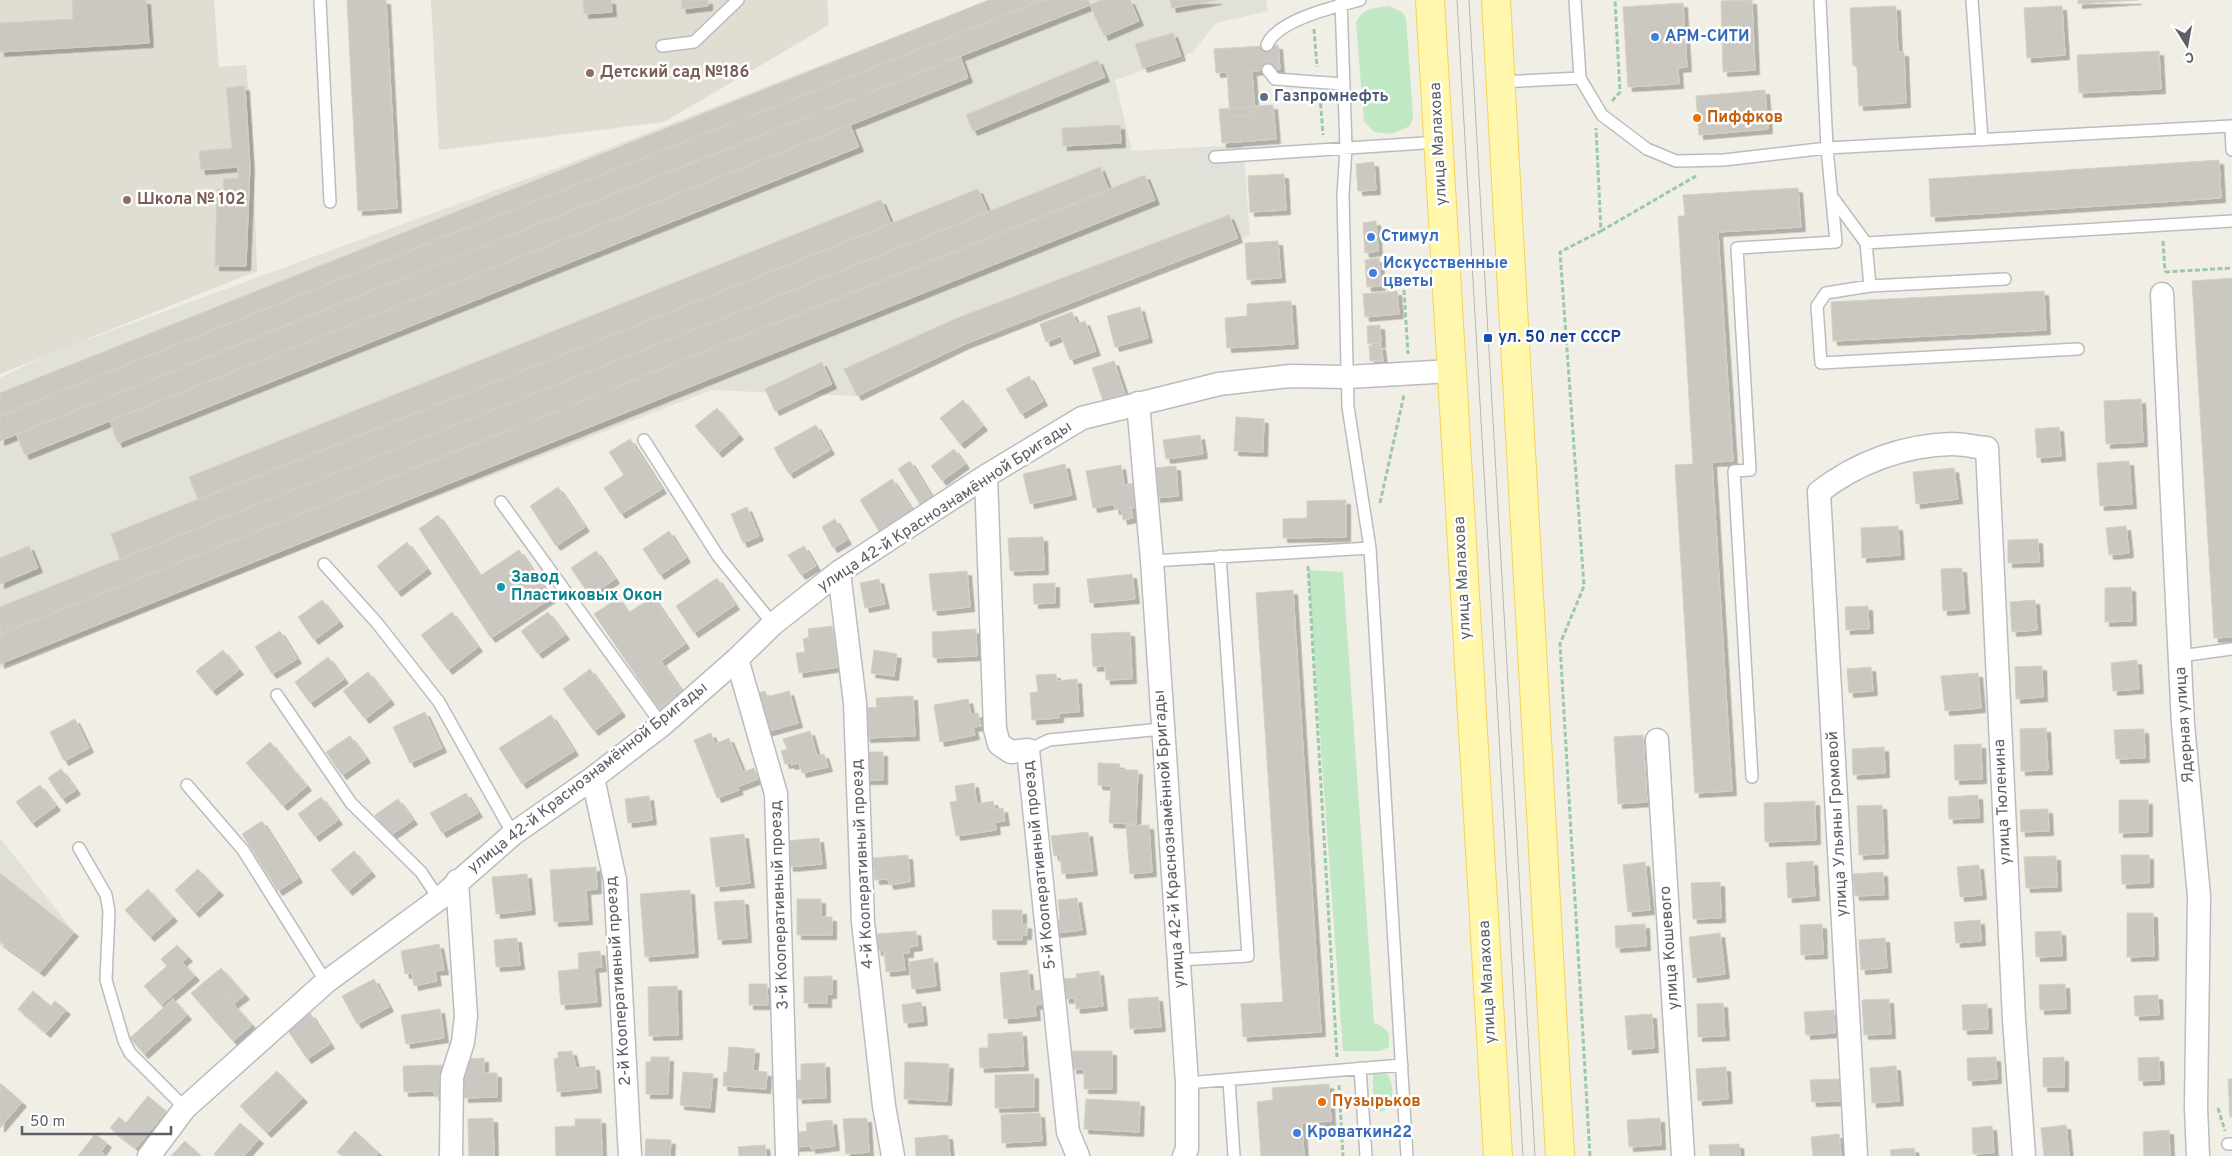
<svg xmlns="http://www.w3.org/2000/svg" width="2232" height="1156" viewBox="0 0 2232 1156" font-family="Overpass,sans-serif">
<style>
.industrial{fill:#e1e0d9}
.education{fill:#e0ddd3}
.green{fill:#c1e8c4}
.building{fill:#cbc8c2;stroke:#d5d0c3;filter:url(#shadow)}
.lines{fill:none;stroke-linecap:round;stroke-linejoin:round}
.service-casing{stroke:#babcc1;stroke-width:14}
.minor-casing{stroke:#babcc1;stroke-width:25}
.primary-casing{stroke:#f5d359;stroke-width:30}
.path{stroke:#9ac9aa;stroke-width:3;stroke-dasharray:5 2.5;stroke-linecap:butt}
.service{stroke:#fff;stroke-width:11}
.minor{stroke:#fff;stroke-width:22}
.primary{stroke:#fff7ab;stroke-width:28}
.tram{stroke:#b6b7b7;stroke-width:1}
.shop-dot{fill:#3f7fe0;stroke:#fff;stroke-width:2}
.education-dot{fill:#8d6e63;stroke:#fff;stroke-width:2}
.service-dot{fill:#5c6f8a;stroke:#fff;stroke-width:2}
.food-dot{fill:#e8710a;stroke:#fff;stroke-width:2}
.transit-dot{fill:#1a4fb4;stroke:#fff;stroke-width:2}
.culture-dot{fill:#0f9aa8;stroke:#fff;stroke-width:2}
.labels{text-anchor:middle;dominant-baseline:central;stroke-width:5;stroke-linejoin:round;paint-order:stroke}
.shop-label{font-size:16px;font-weight:bold;fill:#366cbe;stroke:#fff;text-anchor:start}
.education-label{font-size:16px;font-weight:bold;fill:#785e54;stroke:#fff;text-anchor:start}
.service-label{font-size:16px;font-weight:bold;fill:#4e5e75;stroke:#fff;text-anchor:start}
.food-label{font-size:16px;font-weight:bold;fill:#c56008;stroke:#fff;text-anchor:start}
.street-label{font-size:16px;fill:#5d6066;stroke:#fff}
.transit-label{font-size:16px;font-weight:bold;fill:#164399;stroke:#fff;text-anchor:start}
.culture-label{font-size:16px;font-weight:bold;fill:#0d838f;stroke:#fff;text-anchor:start}
</style>
<defs>
<filter id="shadow"><feDropShadow dx="4.5" dy="4.5" stdDeviation="0" flood-color="#0004"/></filter>
</defs>
<rect width="100%" height="100%" fill="#f0eee5"/>
<!-- industrial -->
<path class="industrial" d="M989 0H1266L1268 11 1216 23 1192 53 1115 80 1132 151 1243 145 1250 235 965 344 857 396 711 390 0 668V378L51 353 578 160Z
M0 838 74 932 40 972 0 946Z"/>
<!-- education -->
<path class="education" d="M0 0H214L219 67 246 65 252 130 257 271 0 374Z
M431 0H827L829 25 664 122 439 150Z"/>
<!-- green -->
<path class="green" d="M1389 6 1402 12 1406 18 1413 117 1410 126 1392 134 1374 132 1364 121 1356 23C1362 8 1374 8 1389 6Z
M1308 570 1343 572 1374 1023C1390 1030 1389 1030 1389 1047L1380 1051H1343Z
M1373 1073 1387 1074C1394 1084 1393 1094 1391 1106L1384 1111 1373 1112Z"/>
<!-- building -->
<path class="building" d="M72 0H146L149 43 0 52V23L73 19Z
M347 0H386L397 208 358 211Z
M583 0H611L612 12 584 14Z
M681 0H708V6L682 9Z
M989 0H1044L441 238 0 416V393Z
M1044 0H1088L1090 5 451 258 0 441V416L441 238Z
M1101 0H1130L1139 21 1104 36 1090 5Z
M1170 0H1217L1172 8Z
M1752 0 1755 70 1723 72 1721 1Z
M2078 0H2137L2078 4Z
M1683 3 1687 67 1678 68 1679 84 1628 87 1623 7Z
M1896 6 1898 52H1904L1906 103 1859 106 1857 66H1853L1850 8Z
M2062 6 2065 55 2027 58 2024 8Z
M1173 33 1181 56 1143 68 1135 44Z
M1278 45 1280 69 1252 71 1255 116 1230 117 1227 72 1216 73 1214 49Z
M2159 51 2161 89 2079 93 2077 55Z
M960 56 968 78 25 455 16 434Z
M1098 60 1105 77 973 131 966 115Z
M245 86 250 166 246 266H215L217 189H224L223 179 238 178V167L201 170 199 151 232 148 226 88Z
M1765 90 1768 129 1699 135 1696 96Z
M1273 105 1276 139 1222 143 1219 109Z
M850 125 859 147 118 443 110 421Z
M1120 125 1121 143 1063 146 1062 128Z
M2219 160 2221 198 1931 217 1929 179Z
M1374 162 1376 190 1358 191 1356 164Z
M1100 167 1109 190 0 634V607Z
M1284 174 1286 210 1250 212 1248 176Z
M1145 175 1155 200 0 664V634Z
M1798 188 1801 227 1718 232 1733 461 1712 462 1732 791 1695 793 1675 465 1693 464 1678 216H1685L1683 195Z
M978 189 988 212 120 559 111 534Z
M881 200 891 224 198 500 189 477Z
M1229 215 1238 238 965 344 857 396 844 369 955 319Z
M1376 221 1378 251 1365 253 1363 223Z
M1278 241 1281 278 1247 280 1245 243Z
M1379 258 1381 286 1367 287 1365 260Z
M2232 278V637L2214 638 2192 281Z
M1397 291 1399 314 1365 317 1363 294Z
M2044 291 2046 330 1833 341 1831 302Z
M1291 301 1294 344 1227 348 1225 318 1247 316V304Z
M1140 307 1148 338 1115 347 1107 316Z
M1072 312 1077 324 1085 321 1096 351 1070 360 1061 336 1046 342 1040 324Z
M1380 325 1381 343 1368 344 1367 326Z
M1381 345 1383 361H1370L1369 346Z
M1114 361 1125 394 1103 401 1092 368Z
M822 362 832 384 775 411 765 389Z
M1029 376 1043 401 1021 414 1006 389Z
M2141 399 2143 442 2106 444 2104 401Z
M963 400 983 426 960 444 940 418Z
M717 408 739 435 718 453 695 426Z
M1236 417 1264 419 1263 452 1234 451Z
M816 425 830 450 789 474 774 448Z
M2059 427 2061 456 2037 458 2035 429Z
M1200 435 1203 454 1166 459 1163 440Z
M630 439 662 489 621 514 604 488 624 475 609 452Z
M954 449 965 464 942 481 931 466Z
M910 461 933 499 921 506 898 469Z
M2129 461 2132 504 2100 506 2097 463Z
M1065 464 1072 495 1030 504 1023 474Z
M1121 465 1124 485 1134 483 1138 507 1131 508 1133 518 1123 520 1121 509 1115 510 1114 504 1093 508 1086 471Z
M1176 466 1178 496 1156 498 1153 468Z
M1954 468 1958 499 1916 504 1913 472Z
M892 479 912 510 879 531 860 500Z
M558 487 585 527 556 546 530 506Z
M1346 500V537L1283 538V519L1307 518V501Z
M747 507 759 536 743 543 731 514Z
M438 515 480 576 519 550 551 598 491 638 419 529Z
M835 519 847 540 833 548 822 527Z
M1898 526 1900 555 1862 558 1861 528Z
M2126 526 2129 553 2109 555 2106 528Z
M669 531 686 558 660 575 643 549Z
M1043 537 1044 570 1010 571 1008 538Z
M2038 539 2039 562 2008 563V540Z
M407 542 427 569 397 592 377 566Z
M29 546 38 568 0 584V558Z
M804 546 816 566 801 575 788 555Z
M596 551 615 579 590 596 571 568Z
M1962 568 1965 609 1943 611 1941 569Z
M967 571 970 607 933 611 929 574Z
M1132 574 1135 599 1090 603 1087 579Z
M717 578 735 605 694 633 676 606Z
M879 579 885 604 865 608 860 583Z
M1055 583V603L1034 604 1033 584Z
M2131 587 2132 621 2105 622V588Z
M1293 590 1321 1032 1243 1037 1241 1004 1283 1002 1256 593Z
M653 597 685 644 661 661 683 693 659 709 594 614 618 598 628 613Z
M322 600 339 622 314 640 298 617Z
M2035 600 2037 630 2012 632 2010 602Z
M1868 606 1869 629 1846 630 1845 607Z
M452 612 478 647 448 670 421 635Z
M548 612 565 635 538 654 521 631Z
M832 626 838 667 799 673 796 653 805 652 803 639 809 637 808 629Z
M976 629 977 656 933 658 932 632Z
M280 631 297 659 272 674 255 647Z
M1130 632 1132 679 1106 680 1105 666 1093 667 1091 634Z
M223 650 239 670 212 691 196 671Z
M874 650 897 654 894 676 871 673Z
M328 657 344 679 310 703 295 682Z
M2137 660 2139 689 2113 691 2111 663Z
M2042 666 2043 697 2016 699 2015 667Z
M1871 667 1873 691 1849 693 1847 669Z
M590 669 621 712 594 731 563 689Z
M368 672 390 700 365 719 343 691Z
M1978 673 1981 708 1945 711 1941 676Z
M1056 674 1057 681 1077 679 1079 712 1059 713V718L1032 720 1030 693 1038 692 1036 675Z
M765 691 767 697 789 691 798 723 762 733 751 695Z
M913 696 915 736 866 738 864 708 877 707 876 698Z
M968 699 971 714 978 713 981 726 973 727 975 735 940 742 934 705Z
M425 712 442 748 410 763 393 727Z
M551 715 574 751 522 784 499 748Z
M75 719 89 748 64 761 50 732Z
M2046 728 2048 770 2021 771 2020 729Z
M2144 729 2145 758 2116 759 2114 730Z
M810 731 817 756 824 754 828 767 802 773 799 763 791 765 790 763 785 764 781 751 787 749 783 739Z
M711 733 715 744 729 738 743 772 754 768 758 779 737 787 739 790 717 798 694 740Z
M1643 735 1647 802 1618 804 1614 737Z
M350 736 366 758 342 775 326 752Z
M270 742 285 760 261 780 246 763Z
M1981 744 1982 779 1955 780 1954 745Z
M1884 747 1885 773 1853 775 1852 749Z
M863 752H883V780H864Z
M285 760 307 786 283 806 261 780Z
M1098 763 1120 764 1119 770H1138L1136 824 1109 823 1111 786 1098 785Z
M61 769 76 790 62 799 48 778Z
M974 783 977 804 993 801 995 809 1003 808 1005 821 995 822 996 830 956 836 950 802 957 801 955 786Z
M40 785 56 806 32 823 16 802Z
M466 793 478 813 442 833 430 813Z
M1978 795 1979 818 1949 819 1948 797Z
M649 796 652 820 628 823 625 799Z
M321 797 338 820 315 837 298 814Z
M398 799 413 820 390 836 375 815Z
M2119 800H2148V832L2119 833Z
M1815 801 1816 840 1765 842 1764 803Z
M1882 805 1884 854 1859 855 1857 806Z
M2048 809 2049 831 2021 832 2020 810Z
M262 821 298 878 278 891 242 834Z
M1149 825 1152 872 1130 874 1126 826Z
M1088 832 1093 871 1062 874 1060 855 1054 856 1051 836Z
M744 834 750 883 716 887 710 838Z
M819 838 822 864 789 867 786 841Z
M354 851 371 872 348 891 331 870Z
M908 855 910 882 889 885 888 879 875 880 873 858Z
M2121 855H2149V883L2122 884Z
M2056 856 2057 887 2026 888 2024 857Z
M1813 861 1815 896 1788 898 1786 863Z
M1645 862 1650 910 1628 912 1623 865Z
M1979 865 1982 895 1960 897 1957 867Z
M596 867 597 889 586 890 588 920 554 922 550 870Z
M198 869 219 891 195 913 175 890Z
M1883 872 1884 895 1855 896 1853 874Z
M0 873 74 932 40 972 0 942Z
M527 874 531 910 496 914 492 877Z
M1720 882 1721 918 1693 919 1691 883Z
M148 889 173 917 150 937 125 910Z
M690 890 694 953 645 957 640 894Z
M1077 898 1082 930 1056 933 1055 920 1060 919 1058 900Z
M797 899H821V917H832V935H797Z
M744 900 747 938 718 940 714 902Z
M992 910H1022V925L1027 924V935H1022V940H993Z
M2127 913H2153L2154 956 2127 957Z
M1980 920 1981 941 1956 943 1954 922Z
M1645 924 1646 946 1616 948 1615 926Z
M1822 924 1823 954 1801 955 1800 925Z
M916 931 918 946 909 947V953H903L905 970 886 972 884 950 877 951 876 934Z
M2061 931 2062 956 2036 957 2035 932Z
M1720 933 1725 974 1693 978 1689 937Z
M517 938 520 965 496 967 494 940Z
M1885 938 1887 968 1861 970 1859 940Z
M439 944 444 970 435 971 437 981 414 986 412 973 405 974 401 951Z
M177 945 188 957 182 962 195 976 161 1005 144 986 167 966 161 959Z
M600 951 602 967 594 968 597 1002 561 1005 558 971 579 969 578 953Z
M933 958 936 986 912 989 909 962Z
M221 968 245 995 233 1004 221 990 203 1007 191 993Z
M1028 970 1030 991 1041 990 1042 1004 1035 1005 1036 1016 1004 1019 1000 973Z
M1099 971 1103 1006 1076 1009 1075 998 1065 999 1062 979 1077 978 1076 974Z
M832 976V994H827V1003H804V977Z
M374 979 389 1007 357 1024 342 996Z
M749 984H767L768 1005H749Z
M2065 984 2066 1009 2040 1010 2039 985Z
M677 986 678 1035 649 1036 648 987Z
M221 990 252 1025 233 1041 203 1007Z
M33 991 51 1006 55 1001 66 1010 46 1033 18 1009Z
M2158 995 2159 1015 2135 1016 2134 996Z
M1158 997 1161 1027 1130 1029 1128 999Z
M173 999 187 1015 144 1054 130 1038Z
M1889 999 1891 1034 1864 1035 1862 1000Z
M921 1002 923 1021 904 1023 902 1005Z
M1723 1003 1725 1036 1698 1037 1697 1004Z
M1987 1004 1988 1029 1963 1030 1962 1005Z
M440 1009 444 1038 406 1044 401 1015Z
M1834 1010 1835 1033 1806 1035 1804 1012Z
M310 1013 330 1044 307 1059 287 1029Z
M1652 1014 1654 1048 1628 1050 1625 1016Z
M1022 1032 1024 1066 980 1068 979 1048H988V1034Z
M729 1047 755 1049 753 1071 767 1072 766 1089 723 1086 724 1072H727Z
M572 1051 576 1068 595 1066 597 1088 557 1092 554 1059 558 1058V1052Z
M1072 1051H1112V1089H1084V1069H1072Z
M651 1057H669L668 1094H646V1062H651Z
M1996 1057 1997 1079 1968 1081 1967 1058Z
M2064 1057V1087H2043V1058Z
M2159 1057 2160 1080 2139 1081 2138 1058Z
M484 1058V1073H497V1097L464 1098 463 1059Z
M905 1062 949 1064 947 1101 904 1099Z
M825 1063 826 1098 798 1099 797 1080H801V1064Z
M443 1065 444 1096 435 1097 434 1091 404 1092 403 1066Z
M1896 1066 1899 1101 1872 1103 1870 1068Z
M1726 1067 1728 1099 1698 1101 1696 1069Z
M277 1071 303 1098 267 1133 240 1106Z
M683 1072 713 1074 710 1108 680 1105Z
M1034 1074V1107L995 1108V1075Z
M1840 1079 1841 1101 1812 1102 1810 1080Z
M2228 1079H2232V1117H2230Z
M0 1083 22 1102 0 1128Z
M1329 1084 1331 1121 1302 1123 1304 1156H1261L1257 1102 1273 1100 1272 1088Z
M148 1096 166 1111 136 1148 110 1128 119 1117 126 1123Z
M1086 1099 1140 1102 1139 1132 1084 1129Z
M1040 1113 1042 1141 1002 1143 1001 1115Z
M493 1118 494 1156H469L468 1119Z
M867 1118 869 1152 846 1154 843 1119Z
M1660 1118 1661 1145 1629 1147 1627 1120Z
M575 1119H601L602 1156H556L555 1127 575 1126Z
M832 1120 835 1146 811 1149V1146L795 1147 793 1133 807 1131 806 1123Z
M240 1123 259 1139 244 1156H216L214 1154Z
M2066 1125 2069 1156H2044L2041 1128Z
M1992 1126 1994 1153 1973 1154 1972 1128Z
M2169 1130 2170 1156H2144L2143 1132Z
M355 1131 379 1153 376 1156H342L337 1152Z
M95 1134 107 1143 101 1152 106 1156H78Z
M1839 1134 1841 1156H1813L1811 1137Z
M948 1135 950 1156H916L915 1138Z
M646 1139 671 1140 670 1156H645Z
M185 1141 201 1156H171Z
M1739 1144 1740 1156H1710L1709 1145Z
M765 1145 766 1156H739L738 1147Z
M1914 1148 1915 1156H1891L1890 1150Z"/>
<g class="lines">
<defs>
<path id="service" d="M320 0 330 202
M1341 0 1346 148 1343 195 1348 407 1370 548
M1820 0 1827 148 2231 126 2232 150
M1972 0 1982 140
M1267 45C1277 20 1334 7 1360 0
M662 46 694 42 738 0
M1268 70 1275 79 1343 84
M1580 78 1602 115 1647 149 1676 161 1724 160 1827 148 1836 242 1737 248 1750 470 1734 471 1752 777
M1501 82 1580 78 1575 0
M1215 157 1439 142
M1833 198 1866 243 2232 221
M1866 243 1870 286 1826 293 1817 306 1821 363 2078 349
M1870 286 2005 279
M644 440 718 556 773 624
M501 502 662 725
M1152 561 1370 548 1407 1156
M324 564 377 623 439 702 513 834
M2180 656 2232 649
M277 695 351 803 421 872 439 899
M1028 750 1049 740 1162 729
M187 785 243 850 326 982
M79 848 106 895 109 911 106 980 124 1041 130 1053 185 1108
M1179 960 1248 956 1220 556
M1360 1068 1366 1156
M1229 1080 1234 1156
M1187 1083 1402 1065
M2228 1144H2232"/>
<path id="minor" d="M2162 294 2183 724 2199 896 2196 1107 2198 1156
M1138 403 1152 561 1187 1083V1149L1184 1156
M986 476 995 729 999 744 1011 752 1028 750 1068 1132 1078 1156
M839 572 855 703 863 922 884 1106 893 1156
M737 659 776 794 787 1156
M1657 740 1683 1156
M593 778 615 880 630 1156
M149 1156 185 1108 326 982 439 899 513 834 593 778 662 725 737 659 773 624 839 572 986 476 1082 418 1219 384 1290 376 1348 377 1451 371
M451 1156 452 1077 463 1042 466 1016 457 881
M1856 1156 1819 492C1856 463 1904 445 1952 444 1963 444 1975 447 1987 448L2014 1020 2024 1156"/>
<path id="primary" d="M1430 0 1498 1156
M1496 0 1560 1156"/>
</defs>
<!-- service casing -->
<use href="#service" class="service-casing"/>
<!-- minor casing -->
<use href="#minor" class="minor-casing"/>
<!-- primary casing -->
<use href="#primary" class="primary-casing"/>
<!-- path -->
<path class="path" d="M1314 29 1317 67
M1320 96 1323 135
M1612 101 1620 92 1615 0
M1601 231 1696 176
M2163 241 2165 272
M2165 272 2232 268
M1404 290 1408 354
M1380 503 1404 395
M1308 566 1337 1057
M1339 1085 1343 1156
M2218 1108 2225 1131
M1590 1156 1560 644 1584 586 1560 252 1601 231 1596 128"/>
<!-- service -->
<use href="#service" class="service"/>
<!-- minor -->
<use href="#minor" class="minor"/>
<!-- primary -->
<use href="#primary" class="primary"/>
<!-- tram -->
<path class="tram" d="M1457 0 1523 1156
M1469 0 1535 1156"/>
</g>
<!-- markers -->
<g class="shop-dot">
<circle cx="1655" cy="37" r="5"/>
<circle cx="1371" cy="237" r="5"/>
<circle cx="1373" cy="273" r="5"/>
<circle cx="1297" cy="1133" r="5"/>
</g>
<g class="education-dot">
<circle cx="590" cy="73" r="5"/>
<circle cx="127" cy="200" r="5"/>
</g>
<circle class="service-dot" cx="1264" cy="97" r="5"/>
<g class="food-dot">
<circle cx="1697" cy="118" r="5"/>
<circle cx="1322" cy="1102" r="5"/>
</g>
<rect class="transit-dot" x="1483" y="333" width="10" height="10" rx="2.5"/>
<circle class="culture-dot" cx="501" cy="587" r="5"/>
<g class="labels">
<!-- shop labels -->
<g class="shop-label">
<text x="1665" y="37">АРМ-СИТИ</text>
<text x="1381" y="237">Стимул</text>
<text x="1383" y="264">Искусственные<tspan x="1383" dy="18">цветы</tspan></text>
<text x="1307" y="1133">Кроваткин22</text>
</g>
<!-- education labels -->
<g class="education-label">
<text x="600" y="73">Детский сад №186</text>
<text x="137" y="200">Школа № 102</text>
</g>
<!-- service labels -->
<g class="service-label">
<text x="1274" y="97">Газпромнефть</text>
</g>
<!-- food labels -->
<g class="food-label">
<text x="1707" y="118">Пиффков</text>
<text x="1332" y="1102">Пузырьков</text>
</g>
<!-- street labels -->
<g class="street-label">
<text transform="translate(1439 144) rotate(-93)">улица Малахова</text>
<text transform="translate(945 507) rotate(-33)">улица 42-й Краснознамённой Бригады</text>
<text transform="translate(1463 578) rotate(-93)">улица Малахова</text>
<text transform="translate(2185 725) rotate(-94)">Ядерная улица</text>
<text transform="translate(588 778) rotate(-38)">улица 42-й Краснознамённой Бригады</text>
<text transform="translate(2003 802) rotate(-93)">улица Тюленина</text>
<text transform="translate(1838 824) rotate(-93)">улица Ульяны Громовой</text>
<text transform="translate(1170 839) rotate(-94)">улица 42-й Краснознамённой Бригады</text>
<text transform="translate(863 864) rotate(-93)">4-й Кооперативный проезд</text>
<text transform="translate(1040 865) rotate(-96)">5-й Кооперативный проезд</text>
<text transform="translate(780 905) rotate(-92)">3-й Кооперативный проезд</text>
<text transform="translate(1670 948) rotate(-94)">улица Кошевого</text>
<text transform="translate(619 981) rotate(-94)">2-й Кооперативный проезд</text>
<text transform="translate(1488 982) rotate(-93)">улица Малахова</text>
</g>
<!-- transit labels -->
<g class="transit-label">
<text x="1498" y="338">ул. 50 лет СССР</text>
</g>
<!-- culture labels -->
<g class="culture-label">
<text x="511" y="578">Завод<tspan x="511" dy="18">Пластиковых Окон</tspan></text>
</g>
</g>
<!-- north arrow -->
<g transform="translate(2187 45) rotate(169)" stroke="#ffffff" stroke-width="4" paint-order="stroke">
<path d="M0-4L9 19L0 12L-9 19Z" fill="#5d6066"/>
<text y="-8" font-size="14" font-weight="bold" text-anchor="middle" fill="#5d6066">С</text>
</g>
<!-- scale -->
<path d="M22 1126v8h149v-8" fill="none" stroke="#5d6066" stroke-width="2.5"/>
<text x="30" y="1126" font-size="15" fill="#5d6066" stroke="#ffffff" stroke-width="4" paint-order="stroke">50 m</text>
</svg>
